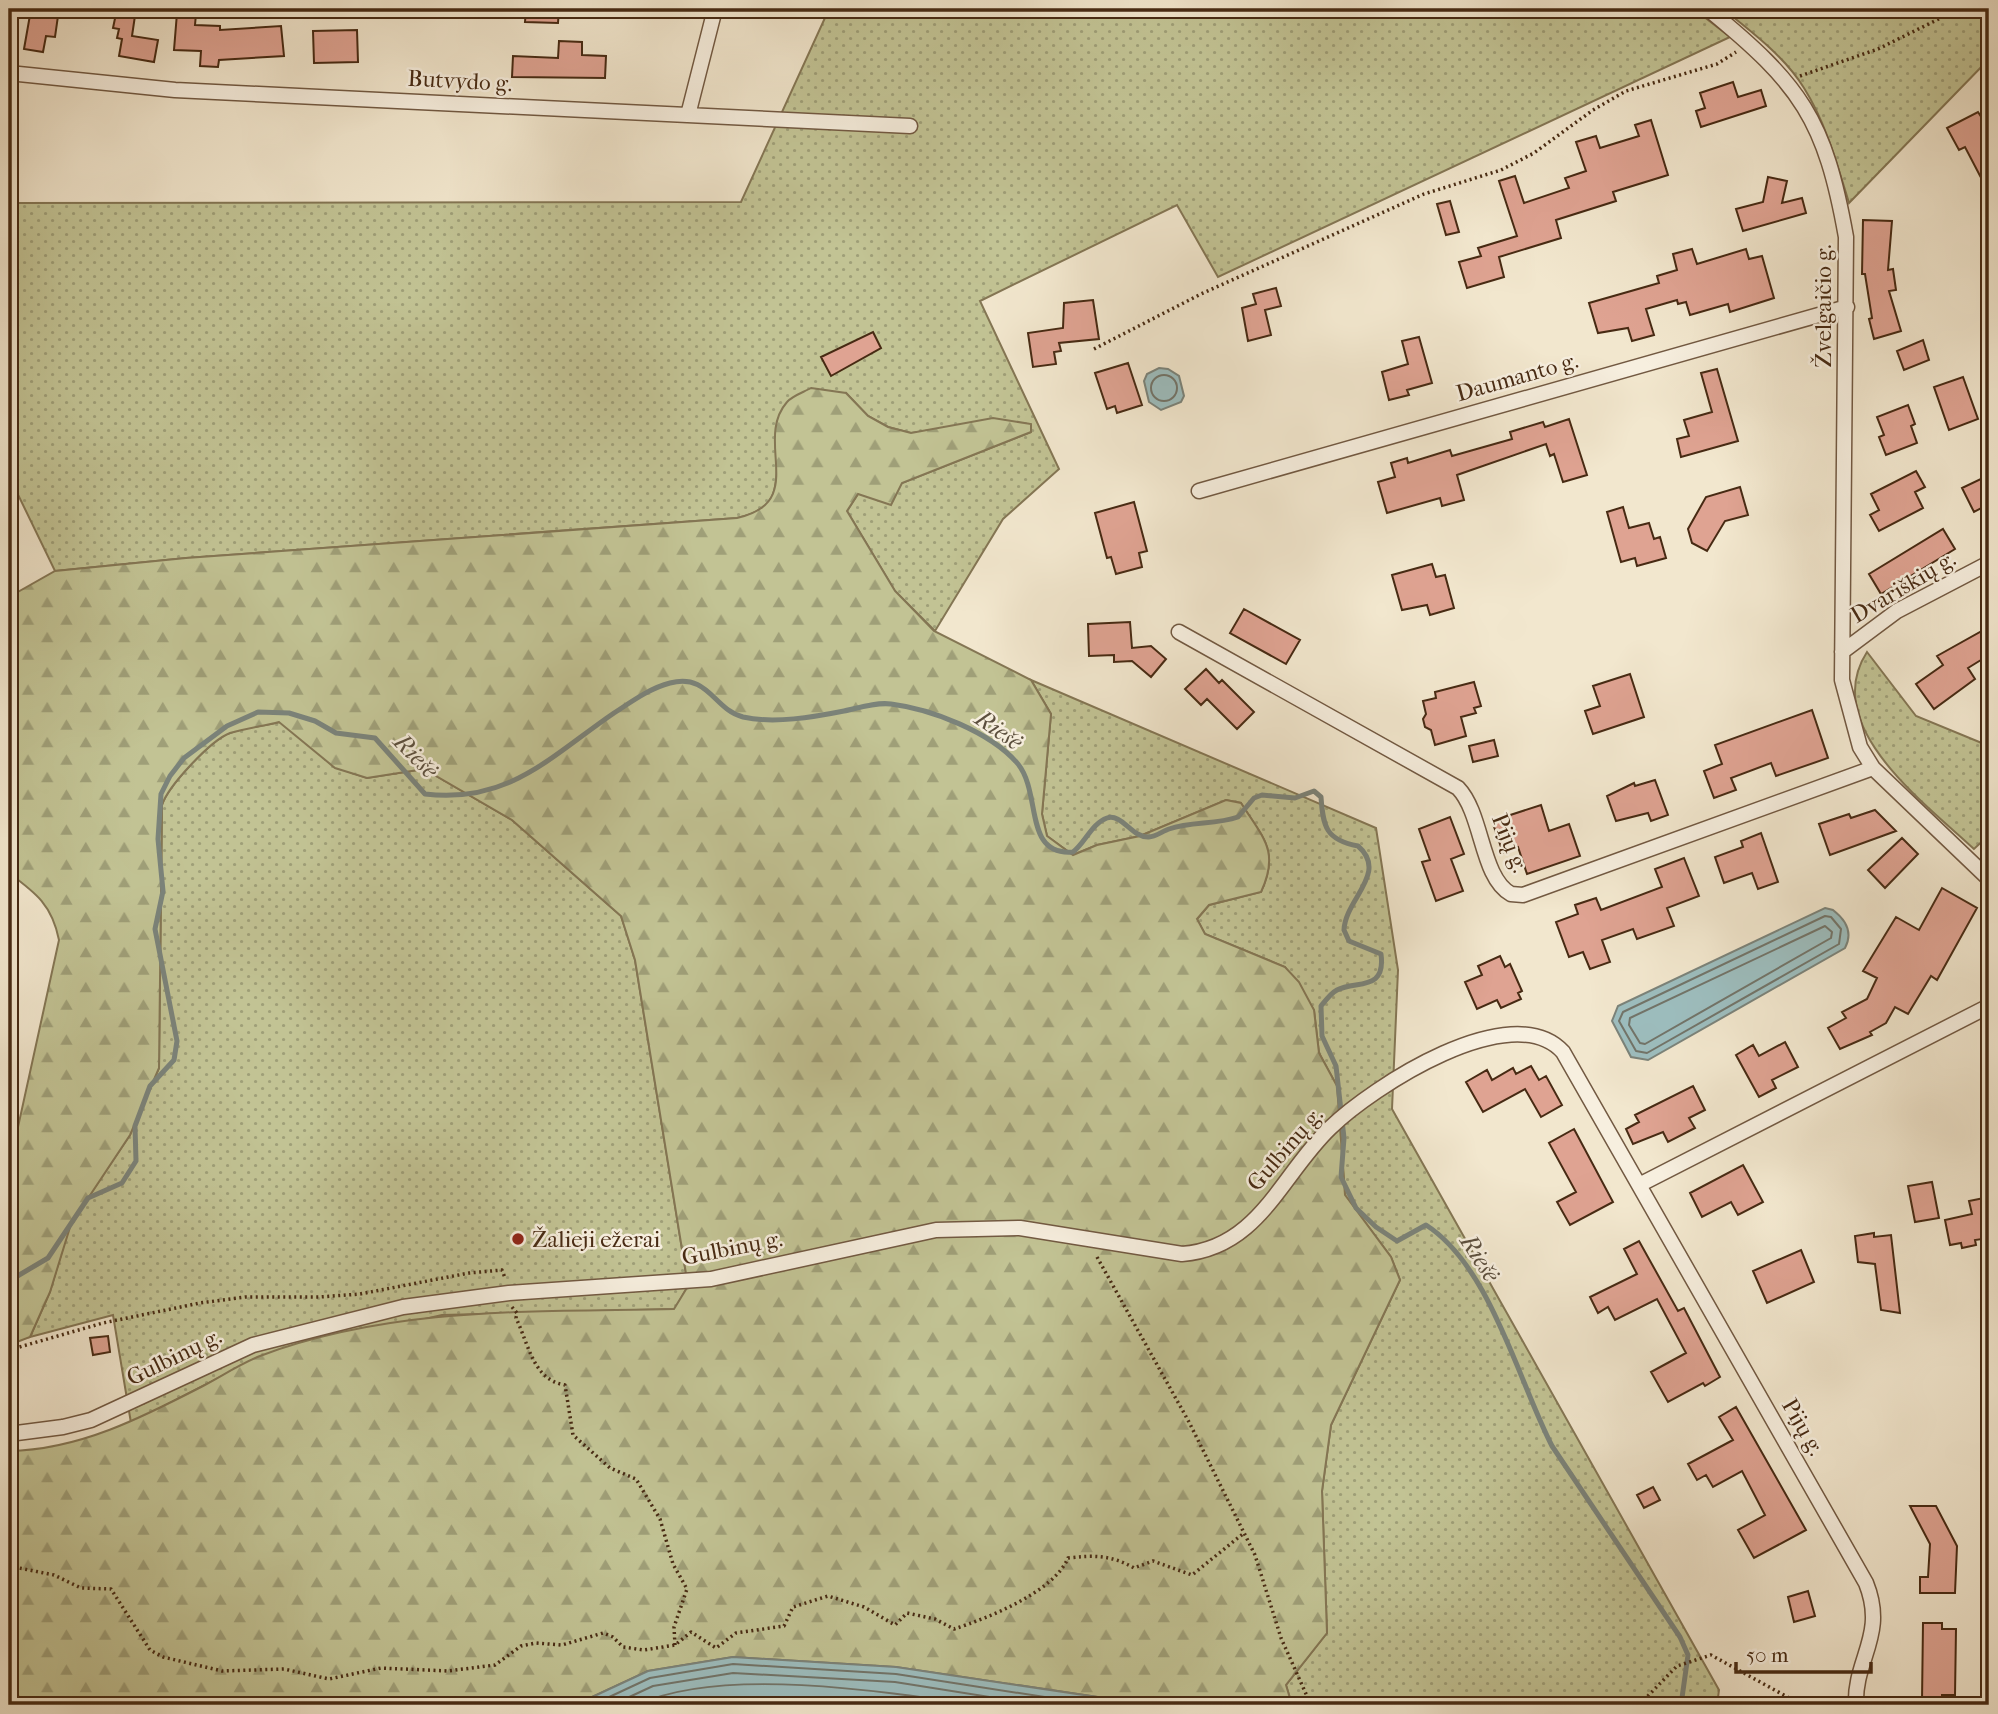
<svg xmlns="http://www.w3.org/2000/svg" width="1998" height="1714" viewBox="0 0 1998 1714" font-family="'IM FELL French Canon',serif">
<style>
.grass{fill:url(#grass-dots);stroke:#847654;stroke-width:2}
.forest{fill:url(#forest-firs);stroke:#847654;stroke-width:2}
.water{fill:#9dbebf;stroke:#7b837a;stroke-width:2}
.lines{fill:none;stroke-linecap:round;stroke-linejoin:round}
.shore{stroke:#727469;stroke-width:2}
.stream{stroke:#7b837a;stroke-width:5}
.building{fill:#dfa392;stroke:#472a13;stroke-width:2}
.minor-casing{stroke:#725942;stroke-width:17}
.path{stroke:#472a13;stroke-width:3.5;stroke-dasharray:2 3.5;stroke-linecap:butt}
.minor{stroke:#f7efdf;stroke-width:14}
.poi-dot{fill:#8f2418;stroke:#f7efdf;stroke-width:2.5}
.labels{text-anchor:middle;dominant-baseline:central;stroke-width:5;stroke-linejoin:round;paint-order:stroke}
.street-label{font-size:23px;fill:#472a13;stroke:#f7efdf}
.poi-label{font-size:23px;fill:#472a13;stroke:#f7efdf;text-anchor:start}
.water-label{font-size:24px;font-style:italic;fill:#5c4f3e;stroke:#f7efdf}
</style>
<defs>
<pattern id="grass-dots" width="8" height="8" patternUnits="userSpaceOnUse" patternTransform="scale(1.75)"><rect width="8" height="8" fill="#c2c394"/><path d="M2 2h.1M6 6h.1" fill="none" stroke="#9f9f78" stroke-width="1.8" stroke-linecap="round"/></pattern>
<pattern id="forest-firs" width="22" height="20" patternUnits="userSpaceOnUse" patternTransform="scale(1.75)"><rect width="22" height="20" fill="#c2c394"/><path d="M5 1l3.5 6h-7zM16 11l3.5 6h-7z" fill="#9f9f78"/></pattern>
</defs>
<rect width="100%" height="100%" fill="#f2e7ce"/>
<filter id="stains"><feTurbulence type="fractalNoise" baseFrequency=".00286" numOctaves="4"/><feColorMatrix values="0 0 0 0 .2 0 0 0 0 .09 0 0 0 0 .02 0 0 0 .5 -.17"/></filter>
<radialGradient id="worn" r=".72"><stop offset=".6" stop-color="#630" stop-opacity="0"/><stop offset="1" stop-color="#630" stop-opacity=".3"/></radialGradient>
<!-- grass -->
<path class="grass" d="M829 9H1694L1730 37 1218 277 1177 205 980 301 1059 469 1003 519 935 631 895 591 847 511 858 494 902 483 1031 432 945 428 911 433 888 427 868 416 846 393 777 461C777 495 773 510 737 518L186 558 55 571 9 476V203L741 202Z
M1723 9H1989V59L1849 203C1837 164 1826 123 1804 88 1785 57 1751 31 1723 9Z
M1867 652 1916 716 1989 746V835L1974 849C1926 804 1819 726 1867 652Z
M1031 680 1376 828 1398 970 1392 1109 1719 1690 1717 1705H1292L1286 1685 1327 1633 1322 1491 1331 1425 1400 1280 1391 1257 1345 1195 1337 1086 1319 1053 1314 1010 1285 967 1205 934 1197 919 1209 905 1261 892C1280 851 1263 838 1241 803L1226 800 1140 836 1097 845 1073 855 1047 836 1042 814 1051 714Z
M280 722 335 767 367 778 424 769 512 820 621 916 635 960 688 1286 675 1309 442 1315 259 1357 131 1423 113 1315 30 1337 50 1292 70 1224 130 1135 159 1068 162 805C168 786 211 740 230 733 246 727 264 726 280 722Z"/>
<!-- forest -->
<path class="forest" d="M811 388 846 393 868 416 888 427 911 433 993 418 1031 424V432L902 483 891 505 858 494 847 511 895 591 934 631 1031 680 1051 714 1042 814 1047 836 1073 855 1097 845 1140 836 1226 800 1241 803C1263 838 1280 851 1261 892L1209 905 1197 919 1205 934 1285 967 1299 982 1314 1010 1319 1053 1337 1086 1345 1195 1391 1257 1400 1280 1331 1425 1322 1491 1327 1633 1286 1685 1292 1705H1151L896 1667 733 1657 648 1671 575 1705H32L9 1690V1451C79 1450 143 1417 203 1386 222 1376 240 1364 260 1356 393 1306 535 1312 674 1309L688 1286 635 960 621 916 512 820 424 769 367 778 335 768 279 722C264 726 246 728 230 733 211 740 168 786 162 805L159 1068 130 1135 71 1224 50 1292 30 1337 9 1345V1168L59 940C52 905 36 893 9 873V597L55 571 186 558 737 518C809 502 753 441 787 402 792 396 804 392 811 388Z"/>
<!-- water -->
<path class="water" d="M1159 368 1168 369 1179 376 1184 396 1181 402 1161 410 1149 402 1144 381 1147 374Z
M1825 908 1833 910C1846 920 1853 933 1845 948L1648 1060 1631 1057 1612 1021 1618 1006Z
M733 1657 896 1667 1151 1705H575L648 1671Z"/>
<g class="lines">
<!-- shore -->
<path class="shore" d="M1151 388a13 13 0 1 1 26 0a13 13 0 1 1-26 0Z
M1825 916 1831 917 1841 929 1839 944 1647 1053 1636 1051 1619 1021 1623 1012Z
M1825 926 1832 932 1831 938 1645 1044 1640 1043 1629 1025 1630 1018Z
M592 1705 650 1678 733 1664 896 1674 1096 1705
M612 1705 653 1686 733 1673 895 1682 1040 1705
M637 1705C720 1666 882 1691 972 1705"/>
<!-- stream -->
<path class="stream" d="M9 1281 48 1258 88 1198 122 1183 136 1161 135 1126 150 1086 174 1060 177 1041 155 929 163 891 158 839 161 794 170 776 184 758 227 726 258 712 289 713 315 721 336 733 375 738 425 794C509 804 551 756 614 713 631 702 650 688 670 683 709 673 713 709 743 717 774 724 814 717 844 711 858 708 876 702 891 704 931 709 991 732 1018 764 1042 794 1023 856 1073 852 1085 843 1092 823 1107 818 1122 813 1132 838 1149 837 1155 837 1163 831 1169 829 1192 821 1215 825 1238 817L1254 798 1262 795 1295 798 1314 791 1321 797C1323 827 1326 840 1358 846 1389 873 1345 899 1344 930L1349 941 1381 954C1386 992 1356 980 1337 990 1331 993 1325 1001 1321 1006L1322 1036 1336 1066 1344 1138 1341 1177 1356 1208 1376 1227 1397 1241 1426 1225C1490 1266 1518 1380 1552 1446L1680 1637 1688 1655 1681 1705"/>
</g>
<!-- building -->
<path class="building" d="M40 9H59L55 37 46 36 43 52 24 49 30 15 38 17Z
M117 9H136L132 36 158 40 154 62 119 56 122 39 117 38 119 29 113 28Z
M526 9H559L558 23 525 22Z
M177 13 196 14 195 25 220 26V30L281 26 284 56 219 60 218 67 200 66 201 51 174 50Z
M357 30 358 62 314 63 313 31Z
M559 41 582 42V55L606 56 605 78 512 77 513 56 558 58Z
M1733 82 1738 97 1761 90 1766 106 1701 127 1696 111 1705 108 1700 93Z
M1978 112 1989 129V193L1965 147 1959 150 1947 128Z
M1651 120 1668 175 1613 192 1616 201 1556 220 1561 238 1499 257 1504 277 1467 288 1459 262 1481 256 1478 248 1517 236 1499 181 1515 176 1524 203 1569 188 1565 178 1586 171 1576 142 1596 136 1600 148 1639 136 1635 125Z
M1768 177 1787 181 1782 203 1802 198 1806 213 1743 231 1736 209 1763 202Z
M1450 201 1459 232 1446 235 1437 204Z
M1863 220 1892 221 1888 270 1893 269 1896 290 1889 291 1901 331 1874 339 1869 319 1872 318 1865 274H1862Z
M1692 249 1697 264 1746 249 1749 259 1762 256 1774 298 1730 312 1728 304 1690 315 1686 302 1678 304 1677 300 1646 309 1654 335 1632 341 1628 328 1598 333 1589 303 1659 283 1657 276 1677 270 1673 254Z
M1276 288 1281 306 1265 310 1271 335 1248 341 1242 308 1256 304 1253 294Z
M1093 300 1099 339 1059 343 1061 351 1054 352 1056 364 1033 367 1028 333 1063 328 1064 303Z
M873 332 881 348 831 376 821 357Z
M1419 337 1432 383 1407 390 1409 395 1389 400 1382 372 1408 364 1402 341Z
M1923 340 1929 360 1904 370 1897 351Z
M1128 363 1142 405 1117 413 1115 406 1107 409 1095 373Z
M1717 369 1738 441 1681 457 1677 439 1689 436 1684 420 1712 412 1701 373Z
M1963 377 1978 419 1949 430 1934 387Z
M1908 405 1915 424 1911 426 1917 443 1886 455 1879 437 1884 435 1877 417Z
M1569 419 1587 475 1563 482 1554 454 1550 456 1546 444 1457 475 1464 500 1442 506 1440 498 1387 513 1378 482 1395 477 1391 463 1407 458 1408 463 1450 450 1452 456 1512 439 1510 432 1543 422 1545 427Z
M1916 471 1925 487 1915 492 1923 508 1879 531 1870 515 1879 510 1871 494Z
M1989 475V504L1974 512 1962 488Z
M1740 487 1748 515 1725 521 1707 551 1692 543 1688 529 1706 497Z
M1134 502 1147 551 1139 553 1142 567 1116 574 1111 557 1107 558 1095 513Z
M1623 507 1629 528 1649 523 1654 539 1660 537 1666 558 1637 566 1635 558 1621 562 1607 512Z
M1943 529 1955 549 1881 594 1869 574Z
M1432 564 1436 577 1445 575 1454 608 1430 615 1427 605 1402 610 1392 575Z
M1244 609 1300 640 1286 664 1230 633Z
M1130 622 1132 648 1151 646 1166 659 1151 677 1132 661 1114 662V655L1089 656 1088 624Z
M1989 627V655L1968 668 1975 679 1934 709 1916 684 1943 665 1937 656Z
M1206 669 1219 683 1222 680 1254 712 1237 729 1207 699 1201 705 1185 689Z
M1630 674 1644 717 1593 734 1585 711 1600 706 1593 686Z
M1474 682 1481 706 1474 708 1476 713 1461 717 1466 736 1435 745 1431 730 1425 727 1423 719 1426 714 1423 701 1436 698 1435 692Z
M1812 710 1828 758 1776 776 1771 763 1731 778 1736 790 1714 798 1704 771 1722 764 1715 745Z
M1494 740 1498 756 1473 762 1469 746Z
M1655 780 1668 815 1651 821 1648 813 1616 821 1607 796 1634 783 1635 786Z
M1541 805 1549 831 1569 824 1580 856 1527 874 1518 847 1503 853 1492 821Z
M1875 810 1896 831 1830 855 1819 824 1849 814 1851 818Z
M1450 817 1464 854 1451 859 1463 891 1436 901 1422 862 1430 860 1419 829Z
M1761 833 1778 882 1758 889 1752 873 1724 883 1715 857 1743 847 1741 841Z
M1902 838 1918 854 1885 888 1868 870Z
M1684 858 1699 896 1667 908 1674 926 1637 939 1633 929 1602 940 1610 962 1590 969 1583 952 1569 957 1556 922 1578 914 1575 905 1596 898 1601 910 1662 887 1655 869Z
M1942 888 1977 908 1937 980 1931 976 1908 1014 1895 1007 1886 1023 1870 1032 1872 1035 1840 1049 1828 1028 1846 1018 1842 1012 1867 999 1877 978 1863 971 1896 917 1919 930Z
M1500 956 1505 967 1510 964 1522 991 1518 993 1521 999 1501 1008 1497 1000 1477 1009 1465 982 1482 975 1478 966Z
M1785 1042 1798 1067 1772 1080 1776 1088 1759 1097 1736 1055 1753 1045 1759 1056Z
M1531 1066 1539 1080 1546 1076 1562 1105 1541 1117 1525 1089 1483 1112 1466 1082 1487 1070 1492 1080 1513 1068 1516 1074Z
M1693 1086 1705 1110 1689 1118 1695 1128 1668 1142 1663 1132 1633 1144 1626 1129 1639 1122 1635 1115Z
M1574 1129 1613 1202 1570 1225 1557 1202 1576 1192 1549 1143Z
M1743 1165 1763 1202 1738 1215 1731 1202 1702 1217 1690 1193Z
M1932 1182 1939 1218 1915 1222 1908 1186Z
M1989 1197V1238L1975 1240 1976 1245 1962 1248 1961 1243 1950 1245 1945 1220 1972 1214 1969 1201Z
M1874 1233V1237L1891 1235 1900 1313 1881 1310 1875 1264 1858 1262 1855 1236Z
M1639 1241 1678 1311 1684 1308 1720 1377 1705 1386 1703 1383 1668 1402 1651 1372 1686 1353 1657 1299 1615 1320 1608 1307 1598 1313 1590 1297 1637 1274 1624 1249Z
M1801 1250 1814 1282 1767 1303 1753 1271Z
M108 1336 110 1352 93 1355 90 1338Z
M1736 1407 1806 1530 1754 1558 1738 1530 1765 1515 1742 1471 1713 1487 1706 1475 1697 1480 1688 1464 1733 1440 1719 1417Z
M1653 1487 1660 1500 1644 1508 1637 1495Z
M1910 1506H1936L1957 1546 1955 1593H1920V1577H1928L1930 1544Z
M1808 1591 1815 1616 1794 1622 1788 1597Z
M1923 1623H1942V1629H1956L1955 1695H1942V1701H1922Z"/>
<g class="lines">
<defs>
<path id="minor" d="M1708 9C1801 85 1825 119 1846 237L1842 680 1860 747 1873 768 1989 879
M9 73 175 90 910 126
M688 115 715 9
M1199 491 1847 307
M1179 632 1458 788C1483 814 1481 878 1511 894L1523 895 1873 768
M1842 652 1897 611 1989 563
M1639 1185 1989 1006
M9 1434 63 1427 91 1420 253 1345 403 1307 509 1293 711 1279 936 1230 1020 1228 1182 1254C1259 1248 1281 1175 1330 1128 1372 1087 1512 996 1563 1052L1866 1583C1887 1635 1854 1659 1856 1705"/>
</defs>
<!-- minor casing -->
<use href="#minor" class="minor-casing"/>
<!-- path -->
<path class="path" d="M1800 76 1878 49 1959 9
M1094 349 1201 294 1424 194 1501 170 1534 153 1593 110 1626 91 1717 64 1736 52
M1097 1257 1189 1422 1255 1555 1281 1638 1311 1705
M512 1307 517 1313 516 1318C529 1345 533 1380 565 1385L573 1435 610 1468 636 1479 660 1519 673 1564 687 1589 674 1627 675 1645
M9 1350 103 1323 200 1303 245 1297H319L360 1294 469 1273 502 1270 505 1278
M9 1566 54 1575 81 1588 111 1589 150 1650 163 1657 222 1671 284 1669 329 1679 381 1668 448 1671 495 1665 521 1646 536 1643 562 1645 603 1633 613 1637 623 1647 644 1650 675 1645 691 1632 716 1648 736 1633 784 1626 793 1607 828 1596 864 1607 895 1625 907 1613 935 1619 954 1629C988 1618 1054 1592 1068 1558 1093 1555 1112 1555 1134 1568L1153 1561 1192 1575 1244 1533
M1634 1705 1643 1701 1677 1666 1711 1655 1802 1705"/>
<!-- minor -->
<use href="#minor" class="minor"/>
</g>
<!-- markers -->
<circle class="poi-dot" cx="518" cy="1239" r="7"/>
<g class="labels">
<!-- street labels -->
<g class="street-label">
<text transform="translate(460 81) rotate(3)">Butvydo g.</text>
<text transform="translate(1823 306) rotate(-90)">Žvelgaičio g.</text>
<text transform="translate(1517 377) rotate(-16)">Daumanto g.</text>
<text transform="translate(1903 587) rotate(-31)">Dvariškių g.</text>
<text transform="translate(1510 843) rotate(68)">Pijų g.</text>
<text transform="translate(1285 1149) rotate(-49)">Gulbinų g.</text>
<text transform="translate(732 1248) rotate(-11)">Gulbinų g.</text>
<text transform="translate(174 1357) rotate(-26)">Gulbinų g.</text>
<text transform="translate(1803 1427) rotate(60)">Pijų g.</text>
</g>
<!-- poi labels -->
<g class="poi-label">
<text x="532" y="1239">Žalieji ežerai</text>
</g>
<!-- water labels -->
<g class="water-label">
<text transform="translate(999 730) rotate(35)">Riešė</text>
<text transform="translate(416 756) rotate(46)">Riešė</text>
<text transform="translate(1480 1258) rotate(57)">Riešė</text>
</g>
</g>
<!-- margin -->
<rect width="1998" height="1714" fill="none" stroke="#f2e7ce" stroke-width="35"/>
<rect x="10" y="10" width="1977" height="1693" fill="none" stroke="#472a13" stroke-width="3.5"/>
<rect x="18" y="18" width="1963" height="1679" fill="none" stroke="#472a13" stroke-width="2"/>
<!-- scale -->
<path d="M1736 1662v10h135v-10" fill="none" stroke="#472a13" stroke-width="3.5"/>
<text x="1746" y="1662" font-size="21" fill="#472a13" stroke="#f7efdf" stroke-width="5" paint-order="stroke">50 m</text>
<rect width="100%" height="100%" filter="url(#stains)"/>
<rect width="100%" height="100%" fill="url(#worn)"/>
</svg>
